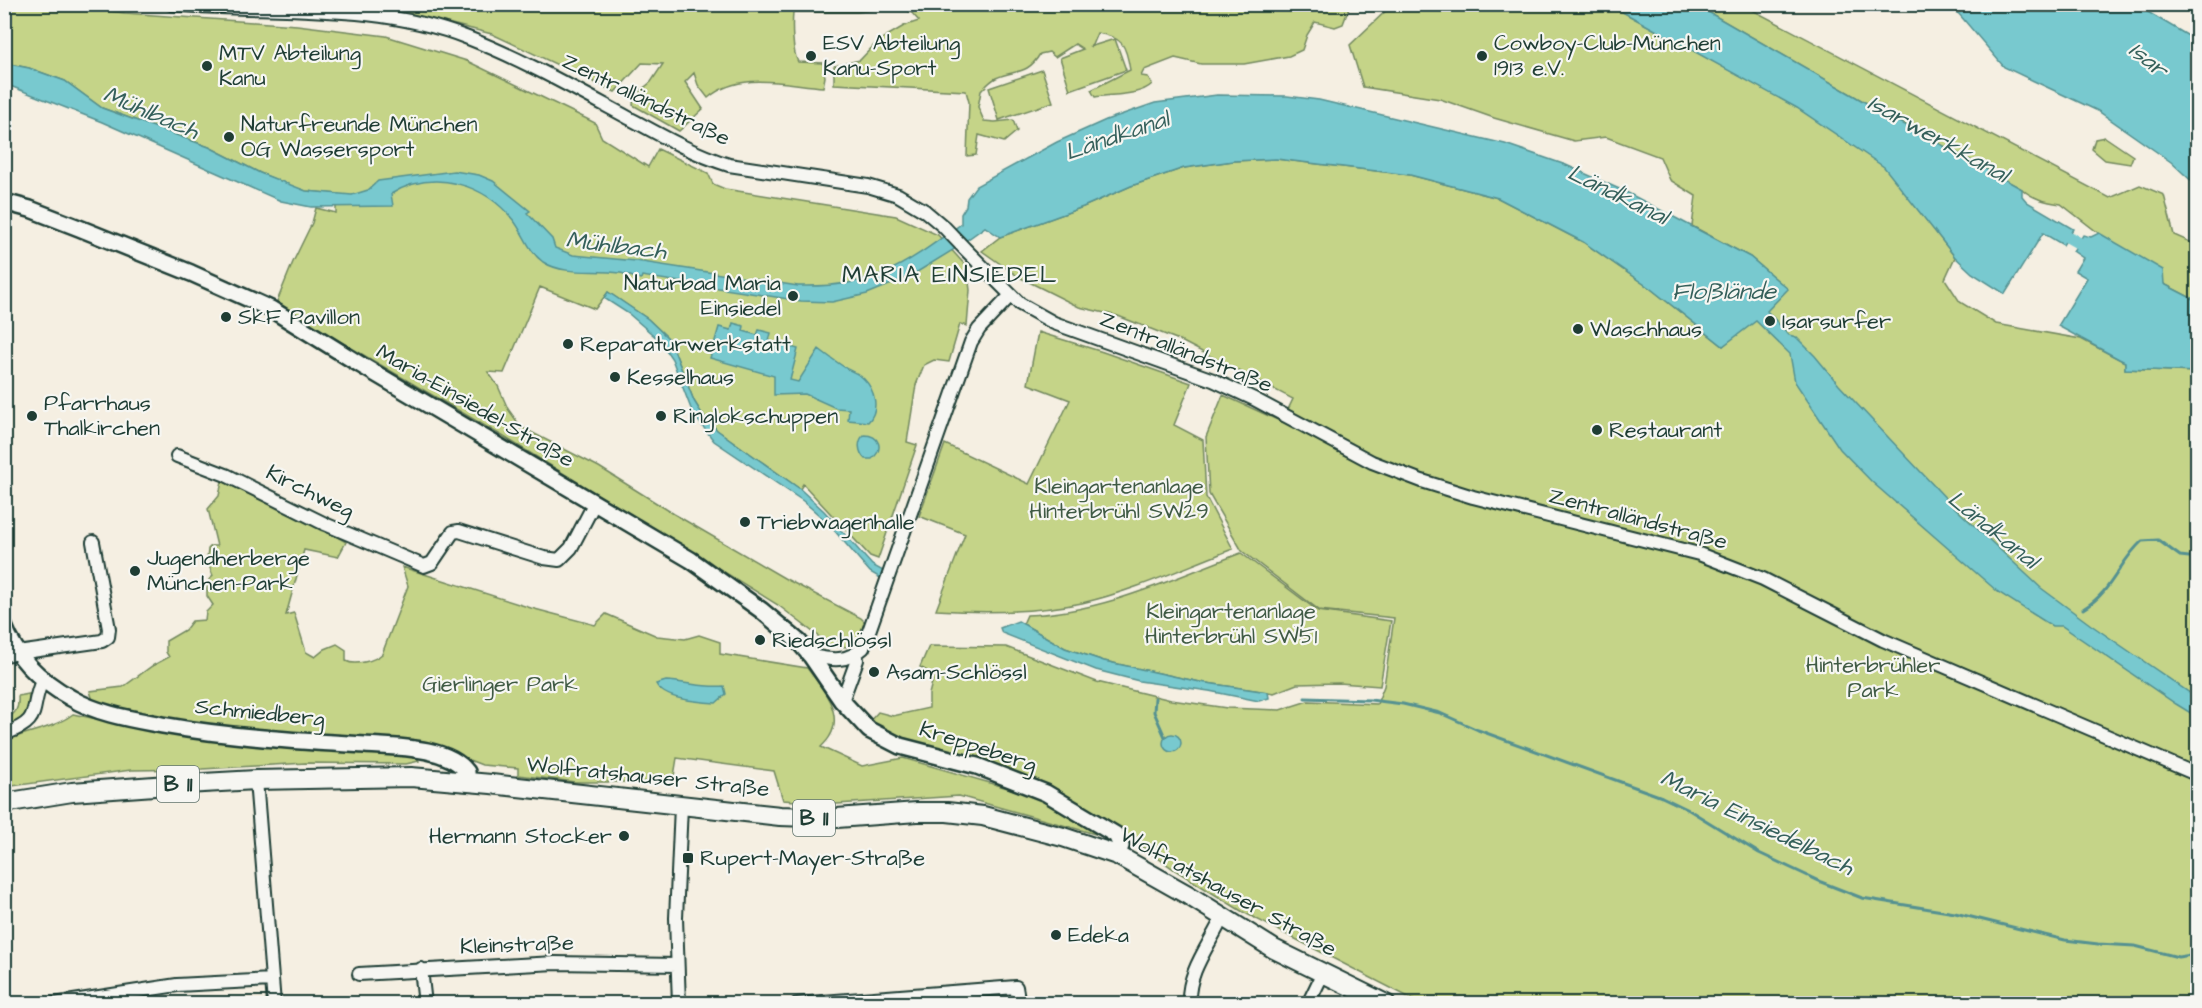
<svg xmlns="http://www.w3.org/2000/svg" width="2202" height="1008" viewBox="0 0 2202 1008" font-family="'Architects Daughter',sans-serif">
<style>
.green{fill:#c5d488;stroke:#72885e;stroke-width:1.5}
.water{fill:#78c9cf;stroke:#549191;stroke-width:1.5}
.lines{fill:none;stroke-linecap:round;stroke-linejoin:round}
.stream{stroke:#549191;stroke-width:3}
.canal{stroke:#78c9cf;stroke-width:12}
.minor-casing{stroke:#1f3d34;stroke-width:16}
.tertiary-casing{stroke:#1f3d34;stroke-width:20}
.primary-casing{stroke:#1f3d34;stroke-width:22}
.minor{stroke:#f6f6f2;stroke-width:12}
.tertiary{stroke:#f6f6f2;stroke-width:15}
.primary{stroke:#f6f6f2;stroke-width:18}
.poi-dot{fill:#1f3d34;stroke:#f6f6f2;stroke-width:2}
.labels{text-anchor:middle;dominant-baseline:central;stroke-width:4.5;stroke-linejoin:round;paint-order:stroke}
.shield{fill:#f6f6f2;stroke:#60746d;stroke-width:1.5}
.shield-label{font-size:21px;font-weight:bold;fill:#1f3d34}
.poi-label{font-size:22px;fill:#1f3d34;stroke:#f6f6f2;text-anchor:start}
.street-label{font-size:22px;fill:#1f3d34;stroke:#f6f6f2}
.park-label{font-size:22px;fill:#405b45;stroke:#f6f6f2}
.water-label{font-size:24px;font-style:italic;fill:#35605b;stroke:#f6f6f2}
.neighbourhood-label{font-size:24px;letter-spacing:1.5px;fill:#1f3d34;stroke:#f6f6f2}
</style>
<rect width="100%" height="100%" fill="#f5efe2"/>
<filter id="ink" filterUnits="userSpaceOnUse"><feTurbulence type="fractalNoise" baseFrequency=".0167" numOctaves="2"/><feDisplacementMap in="SourceGraphic" scale="12" xChannelSelector="R" yChannelSelector="G"/><feConvolveMatrix kernelMatrix="1 2 1 2 8 2 1 2 1" color-interpolation-filters="sRGB"/></filter>
<g filter="url(#ink)">
<!-- green -->
<path class="green" d="M4 5H59L125 13 297 25 386 36 467 61 587 119 595 123 602 138 648 167 658 149 708 173 713 184 725 189 896 216 938 235 967 267 970 290 967 326 960 324 949 362 934 360 924 365 916 385 907 442 917 445 878 559 870 556 803 484 800 489 717 430 702 414 694 401 670 340 648 319 608 292 595 309 540 287 504 373 488 372 498 386 508 409 521 427 599 467 674 514 784 578 861 618 866 623 859 641 850 647 831 646 778 605 504 437 276 304 293 262 312 223 316 208 336 213V194L306 191 293 187 260 173 209 147 102 108 65 81 29 68 5 63Z
M340 5 1350 4V5L1343 24 1335 27 1315 22 1307 35 1302 50 1289 56 1244 64H1201L1175 58 1144 70 1141 76 1148 77 1152 84C1140 96 1112 94 1095 97L1091 90 1130 70C1126 45 1123 37 1097 33L1092 45 1089 47 1115 39 1126 70 1070 90 1060 58 1083 49 1075 44 1055 57 1049 52 1040 54C1027 76 1015 69 996 78 990 81 985 87 981 91L978 107 984 121 995 122 1013 120 1017 131 1004 142 979 135 976 155 967 156 969 102 966 91 834 84V66L860 60 878 41 904 26 919 21 912 13 901 7 857 12H793C792 25 792 51 798 62L823 63 825 77 823 87C784 84 740 71 708 98L698 85 694 73 685 82 703 109 679 131 633 105 634 96 651 82 663 64 642 63 615 92 492 34 411 14Z
M1392 5H1610L1798 108 1885 167 1955 257 1945 279 1960 302 1996 324 2081 339 2119 359 2125 362V369L2197 372V1003H1420L1243 912 1175 870 1118 830 903 742 867 724 878 712 893 716 929 708V694L934 675 920 667 929 646 1006 647 1097 682 1171 700 1227 708 1280 710 1308 701 1377 704 1384 686 1394 618 1319 610 1242 551 1209 494 1206 437 1223 395 1282 422 1293 399 1179 340 1118 316 1079 307 1019 277 982 251 1000 237 1083 207 1131 186 1184 168 1233 161 1276 159 1410 175 1498 198 1583 242 1651 289 1723 346 1787 289 1750 257 1692 226 1696 196 1670 180 1660 157 1606 137 1574 141 1494 118 1440 99 1363 87 1350 45Z
M1696 5H1743L2110 198 2140 185 2164 195 2174 235 2197 245V301L2164 284 2061 204C2046 202 2033 199 2022 189L1889 116Z
M1042 70 1053 102 999 120 989 88Z
M2105 137 2133 156 2130 164 2105 160 2092 149 2095 139Z
M7 322 11 355V373H6L8 349 5 348V323Z
M1038 332 1103 352 1191 383 1174 425 1203 440 1206 497 1233 549C1183 568 1134 591 1082 603 1034 613 984 613 936 610L965 534 919 516 945 444 1029 484 1070 400 1028 384Z
M222 481 315 524 346 542 338 557 304 550 286 615 294 613 306 652 315 657 325 649 337 644 346 650V661C355 666 374 661 382 654L408 586 402 567 531 608 595 625 606 614 657 636 685 639 699 635 720 642V654L807 668C821 686 844 713 830 736 828 740 824 744 821 747L862 766 903 758 1039 797 1106 837 959 796 837 804 783 800 774 771 677 758 673 782H575L518 775V768L482 765 454 754 207 727 94 704 90 691 123 687 152 666 169 657 166 652V641L185 630 192 621 205 620 206 612 213 605 207 596V585H210V579L213 576 207 560 208 549 211 546H217L208 509 219 496Z
M1241 553 1318 611 1391 621 1380 686 1339 683 1297 684 1274 693 1200 682 1104 661 1065 648 1023 624 1027 615C1102 613 1172 579 1241 553Z
M29 694C29 714 22 721 5 730V718C16 715 19 708 18 696Z
M73 714C186 739 301 746 416 756L419 761 406 764 306 763 202 769 131 770 5 787V741C28 731 53 729 73 714Z"/>
<!-- water -->
<path class="water" d="M1610 5H1696L1889 116 2022 189V196L2027 202 2073 229 2063 245 2043 233 2005 294 1972 273 1955 257 1884 167 1797 108Z
M1944 5H2136L2197 41V186L2171 162 2098 111 2004 67 1959 14Z
M4 63 29 68 65 81 102 108 209 147 260 173 306 191 352 195 368 190 378 181 454 171 479 175 493 181 530 211 527 213 552 239 555 248 573 255 636 261 798 286C875 288 902 267 961 224V214L966 206 967 198 976 186 1057 142 1106 120 1155 103 1217 95 1287 96 1319 100 1505 144 1566 165 1626 192 1750 257 1788 289 1767 311 1789 335 1796 337 1815 356 1839 385 1952 505 2041 588 2091 625 2197 698V717L2176 704 2062 626H2052L1998 592 1872 482 1840 449 1795 382 1790 354 1756 321 1723 346 1651 289 1583 242 1498 198 1410 175 1276 159 1233 161 1184 168 1131 186 1083 207 1000 237 985 227 953 250 909 277 867 294 832 302 801 301 642 276 641 279C633 278 627 274 620 273 595 269 565 276 543 262 529 252 524 234 514 221 485 184 434 168 391 194L393 206 311 207 281 201 102 122 5 84Z
M2099 233 2163 270 2164 284 2197 301V372L2125 369V362L2119 359 2058 326 2087 278 2075 271 2083 258 2073 251 2083 235 2091 237Z
M608 292 648 319 670 340 694 401 702 414 717 430 800 489 824 511 872 565 885 572 882 579 870 572 827 522 803 501 714 441 693 414 672 359 659 340 629 314 604 298Z
M733 323 744 326 743 331 757 335 759 330 771 333 769 341 798 349 790 380 798 382 819 349C828 356 838 363 847 369 853 372 859 374 864 379 875 390 880 410 868 422L848 420 849 409 836 408 805 394 774 395V376L710 358 719 327 731 330Z
M864 435C880 435 884 449 872 459H865C858 452 857 441 864 435Z
M1018 621 1065 648 1104 661 1200 682 1268 692 1269 698 1259 701 1209 691 1139 681 1096 670 1002 633 1000 628Z
M666 681C686 682 704 688 724 686L726 694 716 703C699 702 664 700 656 684Z
M1163 743a9 9 0 1 1 18 0a9 9 0 1 1-18 0Z"/>
<g class="lines">
<!-- stream -->
<path class="stream" d="M2083 609C2113 591 2118 563 2142 541L2158 540 2180 556 2198 558
M1155 698 1154 712 1165 737
M1305 698 1370 700 1403 704 1440 713 1478 730 1662 797 1689 810 1759 853 1821 882 1862 898 1955 913 2065 940 2098 944 2135 946 2178 957 2198 954"/>
<!-- canal -->
<path class="canal" d="M2054 229 2091 250"/>
<defs>
<path id="minor" d="M171 4C270 13 374 1 468 38 522 59 575 89 627 117 660 135 693 154 729 165L868 186 898 195 925 211 944 227 965 249 1020 304 1054 323 1213 380 1254 399 1372 462 1422 481 1473 497 1699 554 1763 579 1883 640 2198 775
M177 456 226 475 325 524 424 566 432 563 453 532 459 531 544 558 559 560 571 548 594 504
M4 655 102 641 108 637 109 629 93 542
M811 656C832 660 846 663 863 648L971 342 979 329 1011 295
M842 701 857 660 856 654
M4 734C45 720 28 709 43 679
M256 780 274 1004
M421 969 425 1004
M359 974 555 963 677 965
M54 1004 177 985 272 980
M679 1004 676 918 681 806
M797 1004 1016 987 1019 1004
M1189 1004C1187 971 1210 945 1223 916
M1308 1004 1323 973"/>
<path id="tertiary" d="M4 202 30 209 79 228 191 273 271 309 361 365 691 560 761 610 799 642 811 656 842 701 869 730 900 746 977 766 1046 793 1116 835 1121 846 1117 855
M4 626C16 658 42 682 71 698 98 714 131 719 162 725 229 737 297 741 365 745 394 747 448 746 467 772V782"/>
<path id="primary" d="M4 803 72 792 168 785 256 780 411 777 491 784 780 816 837 818 917 812H947L983 816 1063 837 1117 855 1188 895 1274 949 1386 1004"/>
</defs>
<!-- minor casing -->
<use href="#minor" class="minor-casing"/>
<!-- tertiary casing -->
<use href="#tertiary" class="tertiary-casing"/>
<!-- primary casing -->
<use href="#primary" class="primary-casing"/>
<!-- minor -->
<use href="#minor" class="minor"/>
<!-- tertiary -->
<use href="#tertiary" class="tertiary"/>
<!-- primary -->
<use href="#primary" class="primary"/>
</g>
</g>
<!-- markers -->
<g class="poi-dot">
<circle cx="811" cy="56" r="6"/>
<circle cx="1482" cy="56" r="6"/>
<circle cx="207" cy="66" r="6"/>
<circle cx="229" cy="137" r="6"/>
<circle cx="793" cy="296" r="6"/>
<circle cx="226" cy="317" r="6"/>
<circle cx="1770" cy="321" r="6"/>
<circle cx="1578" cy="329" r="6"/>
<circle cx="568" cy="344" r="6"/>
<circle cx="615" cy="377" r="6"/>
<circle cx="32" cy="416" r="6"/>
<circle cx="661" cy="416" r="6"/>
<circle cx="1597" cy="430" r="6"/>
<circle cx="745" cy="522" r="6"/>
<circle cx="135" cy="571" r="6"/>
<circle cx="760" cy="640" r="6"/>
<circle cx="874" cy="672" r="6"/>
<circle cx="624" cy="836" r="6"/>
<rect x="682" y="852" width="12" height="12" rx="3"/>
<circle cx="1056" cy="935" r="6"/>
</g>
<g class="labels">
<!-- shield labels -->
<g class="shield">
<rect x="157" y="766" width="42" height="36" rx="4.5"/>
<rect x="793" y="800" width="42" height="36" rx="4.5"/>
</g>
<g class="shield-label">
<text x="178" y="784">B 11</text>
<text x="814" y="818">B 11</text>
</g>
<!-- poi labels -->
<g class="poi-label">
<text x="823" y="43">ESV Abteilung<tspan x="823" dy="25">Kanu-Sport</tspan></text>
<text x="1494" y="43">Cowboy-Club-München<tspan x="1494" dy="25">1913 e.V.</tspan></text>
<text x="219" y="53">MTV Abteilung<tspan x="219" dy="25">Kanu</tspan></text>
<text x="241" y="124">Naturfreunde München<tspan x="241" dy="25">OG Wassersport</tspan></text>
<text x="781" y="283" text-anchor="end">Naturbad Maria<tspan x="781" dy="25">Einsiedel</tspan></text>
<text x="238" y="317">SkF Pavillon</text>
<text x="1782" y="321">Isarsurfer</text>
<text x="1590" y="329">Waschhaus</text>
<text x="580" y="344">Reparaturwerkstatt</text>
<text x="627" y="377">Kesselhaus</text>
<text x="44" y="403">Pfarrhaus<tspan x="44" dy="25">Thalkirchen</tspan></text>
<text x="673" y="416">Ringlokschuppen</text>
<text x="1609" y="430">Restaurant</text>
<text x="757" y="522">Triebwagenhalle</text>
<text x="147" y="558">Jugendherberge<tspan x="147" dy="25">München-Park</tspan></text>
<text x="772" y="640">Riedschlössl</text>
<text x="886" y="672">Asam-Schlössl</text>
<text x="612" y="836" text-anchor="end">Hermann Stocker</text>
<text x="700" y="858">Rupert-Mayer-Straße</text>
<text x="1068" y="935">Edeka</text>
</g>
<!-- street labels -->
<g class="street-label">
<text transform="translate(646 100) rotate(26)">Zentralländstraße</text>
<text transform="translate(1186 352) rotate(22)">Zentralländstraße</text>
<text transform="translate(475 406) rotate(30)">Maria-Einsiedel-Straße</text>
<text transform="translate(310 492) rotate(26)">Kirchweg</text>
<text transform="translate(1638 519) rotate(15)">Zentralländstraße</text>
<text transform="translate(260 713) rotate(6)">Schmiedberg</text>
<text transform="translate(978 747) rotate(18)">Kreppeberg</text>
<text transform="translate(648 777) rotate(6)">Wolfratshauser Straße</text>
<text transform="translate(1228 892) rotate(29)">Wolfratshauser Straße</text>
<text transform="translate(517 945) rotate(-2)">Kleinstraße</text>
</g>
<!-- park labels -->
<g class="park-label">
<text x="1119" y="486">Kleingartenanlage<tspan x="1119" dy="25">Hinterbrühl SW29</tspan></text>
<text x="1231" y="611">Kleingartenanlage<tspan x="1231" dy="25">Hinterbrühl SW51</tspan></text>
<text x="1873" y="665">Hinterbrühler<tspan x="1873" dy="25">Park</tspan></text>
<text x="500" y="684">Gierlinger Park</text>
</g>
<!-- water labels -->
<g class="water-label">
<text transform="translate(2148 60) rotate(39)">Isar</text>
<text transform="translate(151 113) rotate(23)">Mühlbach</text>
<text transform="translate(1117 136) rotate(-19)">Ländkanal</text>
<text transform="translate(1938 139) rotate(29)">Isarwerkkanal</text>
<text transform="translate(1618 195) rotate(26)">Ländkanal</text>
<text transform="translate(616 246) rotate(7)">Mühlbach</text>
<text x="1724" y="292">Floßlände</text>
<text transform="translate(1993 530) rotate(39)">Ländkanal</text>
<text transform="translate(1757 823) rotate(26)">Maria Einsiedelbach</text>
</g>
<!-- neighbourhood labels -->
<g class="neighbourhood-label">
<text x="950" y="275">MARIA EINSIEDEL</text>
</g>
</g>
<!-- margin -->
<rect width="2202" height="1008" fill="none" stroke="#f6f6f2" stroke-width="24"/>
<rect x="12" y="12" width="2178" height="984" fill="none" stroke="#1f3d34" stroke-width="2" filter="url(#ink)"/>
</svg>
